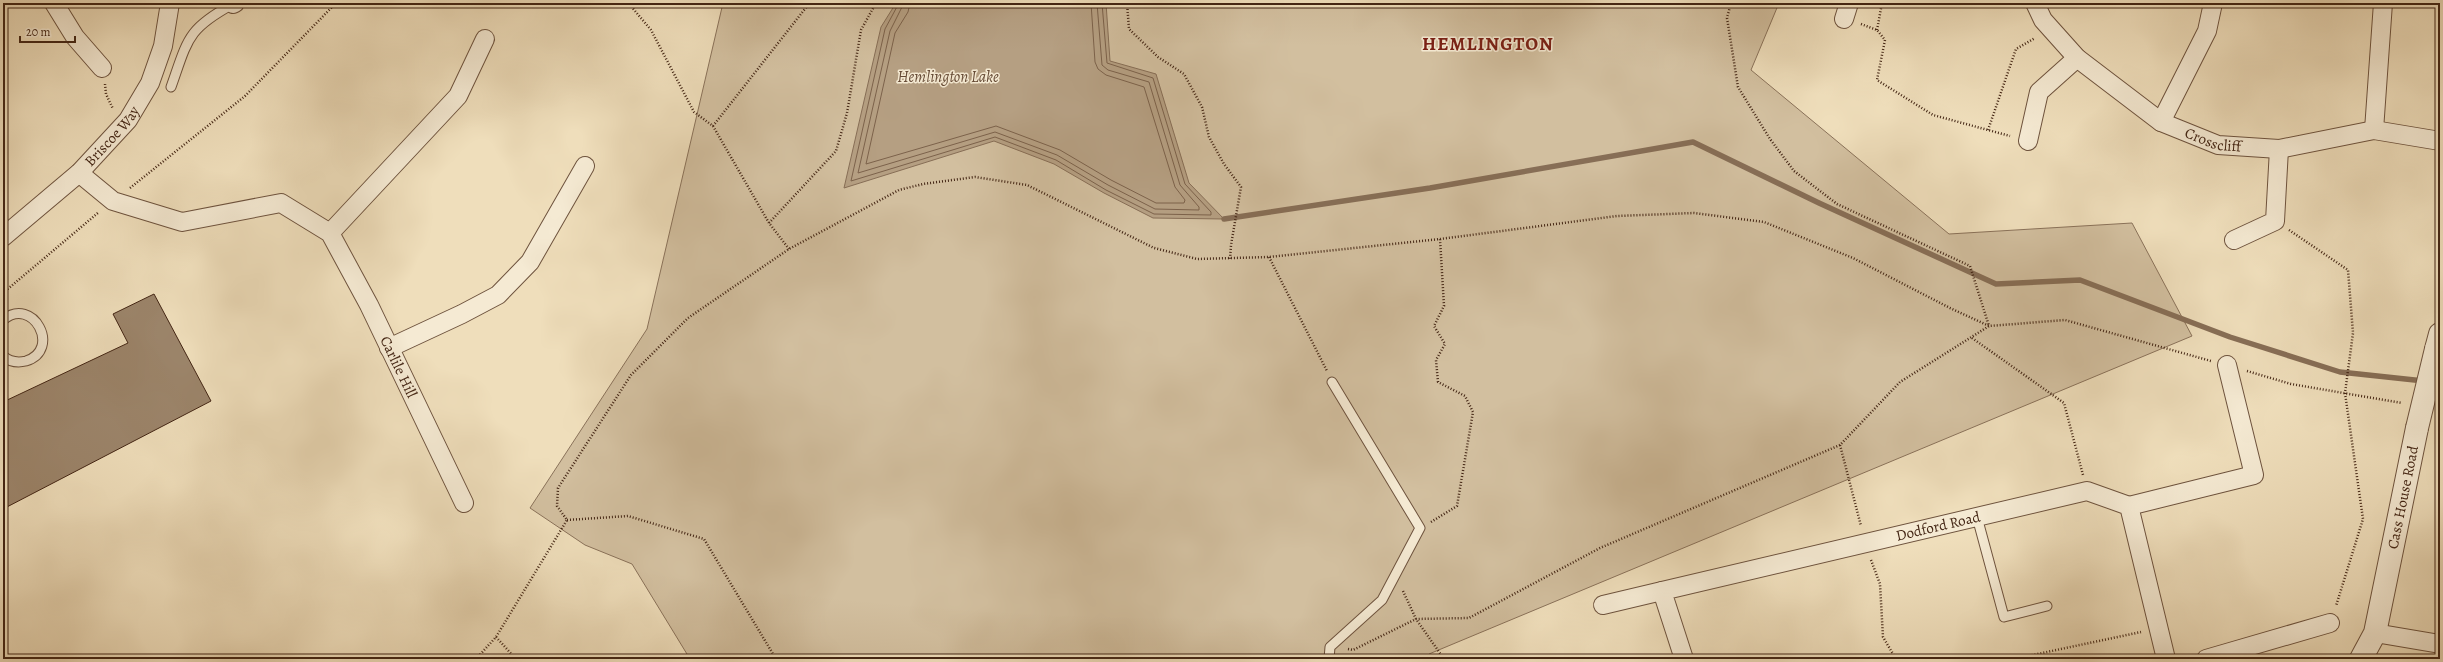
<svg xmlns="http://www.w3.org/2000/svg" width="2443" height="662" viewBox="0 0 2443 662" font-family="Alegreya,serif">
<style>
.green{fill:#d2bf9f;stroke:#8a725a}
.water{fill:#b59f82;stroke:#876e56}
.lines{fill:none;stroke-linecap:round;stroke-linejoin:round}
.shore{stroke:#7c624b;stroke-width:1}
.stream{stroke:#876e56;stroke-width:5.5}
.building{fill:#9c856b;stroke:#432514}
.service-casing{stroke:#6e533e;stroke-width:11}
.minor-casing{stroke:#6e533e;stroke-width:20}
.tertiary-casing{stroke:#6e533e;stroke-width:24}
.path{stroke:#432514;stroke-width:2.5;stroke-dasharray:1 2;stroke-linecap:butt}
.service{stroke:#f5ead3;stroke-width:9}
.minor{stroke:#f5ead3;stroke-width:18}
.tertiary{stroke:#f5ead3;stroke-width:22}
.tertiary-bridge-casing{stroke:#6e533e;stroke-width:24;stroke-linecap:butt}
.tertiary-bridge{stroke:#f5ead3;stroke-width:22}
.labels{text-anchor:middle;dominant-baseline:central;stroke-width:3;stroke-linejoin:round;paint-order:stroke}
.street-label{font-size:15px;fill:#432514;stroke:#f5ead3}
.water-label{font-size:16px;font-style:italic;fill:#654a35;stroke:#f5ead3}
.district-label{font-size:19px;font-weight:bold;letter-spacing:1px;fill:#7a1f14;stroke:#f5ead3}
</style>
<rect width="100%" height="100%" fill="#efdebb"/>
<filter id="stains"><feTurbulence type="fractalNoise" baseFrequency=".005" numOctaves="4"/><feColorMatrix values="0 0 0 0 .2 0 0 0 0 .09 0 0 0 0 .02 0 0 0 .5 -.17"/></filter>
<radialGradient id="worn" r=".72"><stop offset=".6" stop-color="#630" stop-opacity="0"/><stop offset="1" stop-color="#630" stop-opacity=".3"/></radialGradient>
<!-- green -->
<path class="green" d="M723 3H1779L1751 70 1949 234 2132 223 2192 336 1429 654 1431 659H690L632 564 585 545 530 508 647 329Z"/>
<!-- water -->
<path class="water" d="M896 3H1106L1110 61 1156 74 1189 183 1224 219 1153 218 1104 193 1054 164 994 141 844 188 881 27Z"/>
<g class="lines">
<!-- shore -->
<path class="shore" d="M899 3 885 29 851 181 995 137 1056 160 1106 190 1154 214 1211 215V212L1185 184 1153 78 1107 63 1102 3
M904 3 890 31 858 173 995 132 1057 155 1108 185 1155 209 1199 210V207L1180 185 1149 82 1108 70 1102 65 1097 3
M910 3 908 12 895 33 866 164 996 126 1060 150 1111 180 1156 203H1184L1185 200 1175 187 1144 87 1106 75 1098 69 1095 62 1091 3"/>
<!-- stream -->
<path class="stream" d="M1224 219 1430 188 1693 142 1819 203 1996 284 2080 280 2230 337 2340 372 2424 381"/>
</g>
<!-- building -->
<path class="building" d="M154 294 211 401 3 509V402L128 343 113 314Z"/>
<g class="lines">
<defs>
<path id="service" d="M171 87C188 39 187 29 233 4
M3 320C33 295 62 350 26 361 18 363 10 362 3 356
M1977 517 2004 617 2047 606
M1329 659 1330 647 1382 600 1420 528 1332 382"/>
<g id="minor">
<path d="M54 3 75 37 102 68"/>
<path id="s1" d="M2035 3 2043 20 2077 58 2161 122 2218 145 2279 149 2374 130 2440 141"/>
<path d="M233 4 235 3"/>
<path d="M1844 19 1849 3"/>
<path d="M2161 122 2207 31 2213 3"/>
<path d="M2374 130 2383 3"/>
<path d="M2028 141 2039 92 2077 58"/>
<path id="s2" d="M79 173 113 201 182 222 281 203 330 233 369 305 464 503"/>
<path d="M330 233 458 96 485 39"/>
<path id="s3" d="M3 237 79 173 128 120 150 83 163 46 170 3"/>
<path d="M2234 240 2275 221 2279 149"/>
<path d="M389 348 462 314 498 295 530 262 585 166"/>
<path d="M2129 506 2254 475 2227 365"/>
<path d="M1603 605 1662 591"/>
<path d="M2375 633 2440 644"/>
<path id="s4" d="M1684 659 1662 591 2087 491 2129 506 2166 659"/>
<path d="M2206 659 2330 623"/>
</g>
<g id="tertiary">
<path d="M2436 349 2440 334"/>
<path id="s5" d="M2361 659 2375 633 2417 428"/>
</g>
</defs>
<!-- service casing -->
<use href="#service" class="service-casing"/>
<!-- minor casing -->
<use href="#minor" class="minor-casing"/>
<!-- tertiary casing -->
<use href="#tertiary" class="tertiary-casing"/>
<!-- path -->
<path class="path" d="M620 3 630 5 651 30 694 112 713 126 769 223 789 249
M1127 3 1129 29 1158 57 1184 74 1202 107 1209 137 1224 164 1241 187 1231 245 1230 259
M1861 24 1877 30 1885 40 1877 80 1933 115 2010 136
M1877 30 1882 3
M105 84 106 94 113 109
M713 126 808 5 807 3
M1988 130 2016 49 2035 38
M130 188 245 96 336 3
M769 223 836 151 847 113 861 30 876 3
M2289 230 2348 270 2353 333 2345 393 2363 519 2336 606
M1269 257 1327 371
M3 293 99 212
M1972 338 2064 403 2083 475
M2247 371 2291 384 2402 403
M1840 445 1861 526
M567 520 628 516 704 539 776 659
M1431 522 1457 506 1473 412 1465 396 1438 382 1436 360 1445 344 1434 326 1444 306 1440 239
M1871 560 1880 584 1883 637 1896 659
M1403 591 1416 619 1444 659
M496 637 516 659
M1348 649 1353 650 1416 619 1469 618 1600 548 1840 445 1900 382 1989 326 1970 266 1837 204 1794 171 1770 139 1738 87 1727 18 1731 3
M476 659 496 637 567 520 557 506 558 488 631 375 688 318 789 249 899 190 923 184 975 177 1027 185 1154 248 1197 259 1269 257 1440 239 1617 216 1694 213 1764 222 1853 258 1950 308 1989 326 2065 320 2211 361
M2014 659 2141 632"/>
<!-- service -->
<use href="#service" class="service"/>
<!-- minor -->
<use href="#minor" class="minor"/>
<!-- tertiary -->
<use href="#tertiary" class="tertiary"/>
<defs>
<path id="tertiary-bridge" d="M2417 428 2436 349"/>
</defs>
<!-- tertiary-bridge casing -->
<use href="#tertiary-bridge" class="tertiary-bridge-casing"/>
<!-- tertiary-bridge -->
<use href="#tertiary-bridge" class="tertiary-bridge"/>
</g>
<g class="labels">
<!-- street labels -->
<g class="street-label">
<text stroke="none"><textPath href="#s3" startOffset="149">Briscoe Way</textPath></text>
<text stroke="none"><textPath href="#s1" startOffset="231">Crosscliff</textPath></text>
<text stroke="none"><textPath href="#s2" startOffset="425">Carlile Hill</textPath></text>
<text stroke="none"><textPath href="#s5" startOffset="168">Cass House Road</textPath></text>
<text stroke="none"><textPath href="#s4" startOffset="355">Dodford Road</textPath></text>
</g>
<!-- water labels -->
<g class="water-label">
<text x="948" y="77">Hemlington Lake</text>
</g>
<!-- district labels -->
<g class="district-label">
<text x="1488" y="44">HEMLINGTON</text>
</g>
</g>
<!-- margin -->
<rect width="2443" height="662" fill="none" stroke="#efdebb" stroke-width="16"/>
<rect x="4" y="4" width="2435" height="654" fill="none" stroke="#432514" stroke-width="2"/>
<rect x="8" y="8" width="2427" height="646" fill="none" stroke="#432514"/>
<!-- scale -->
<path d="M20 36v6h55v-6" fill="none" stroke="#432514" stroke-width="2"/>
<text x="26" y="36" font-size="12" fill="#432514" stroke="#f5ead3" stroke-width="3" paint-order="stroke">20 m</text>
<rect width="100%" height="100%" filter="url(#stains)"/>
<rect width="100%" height="100%" fill="url(#worn)"/>
</svg>
